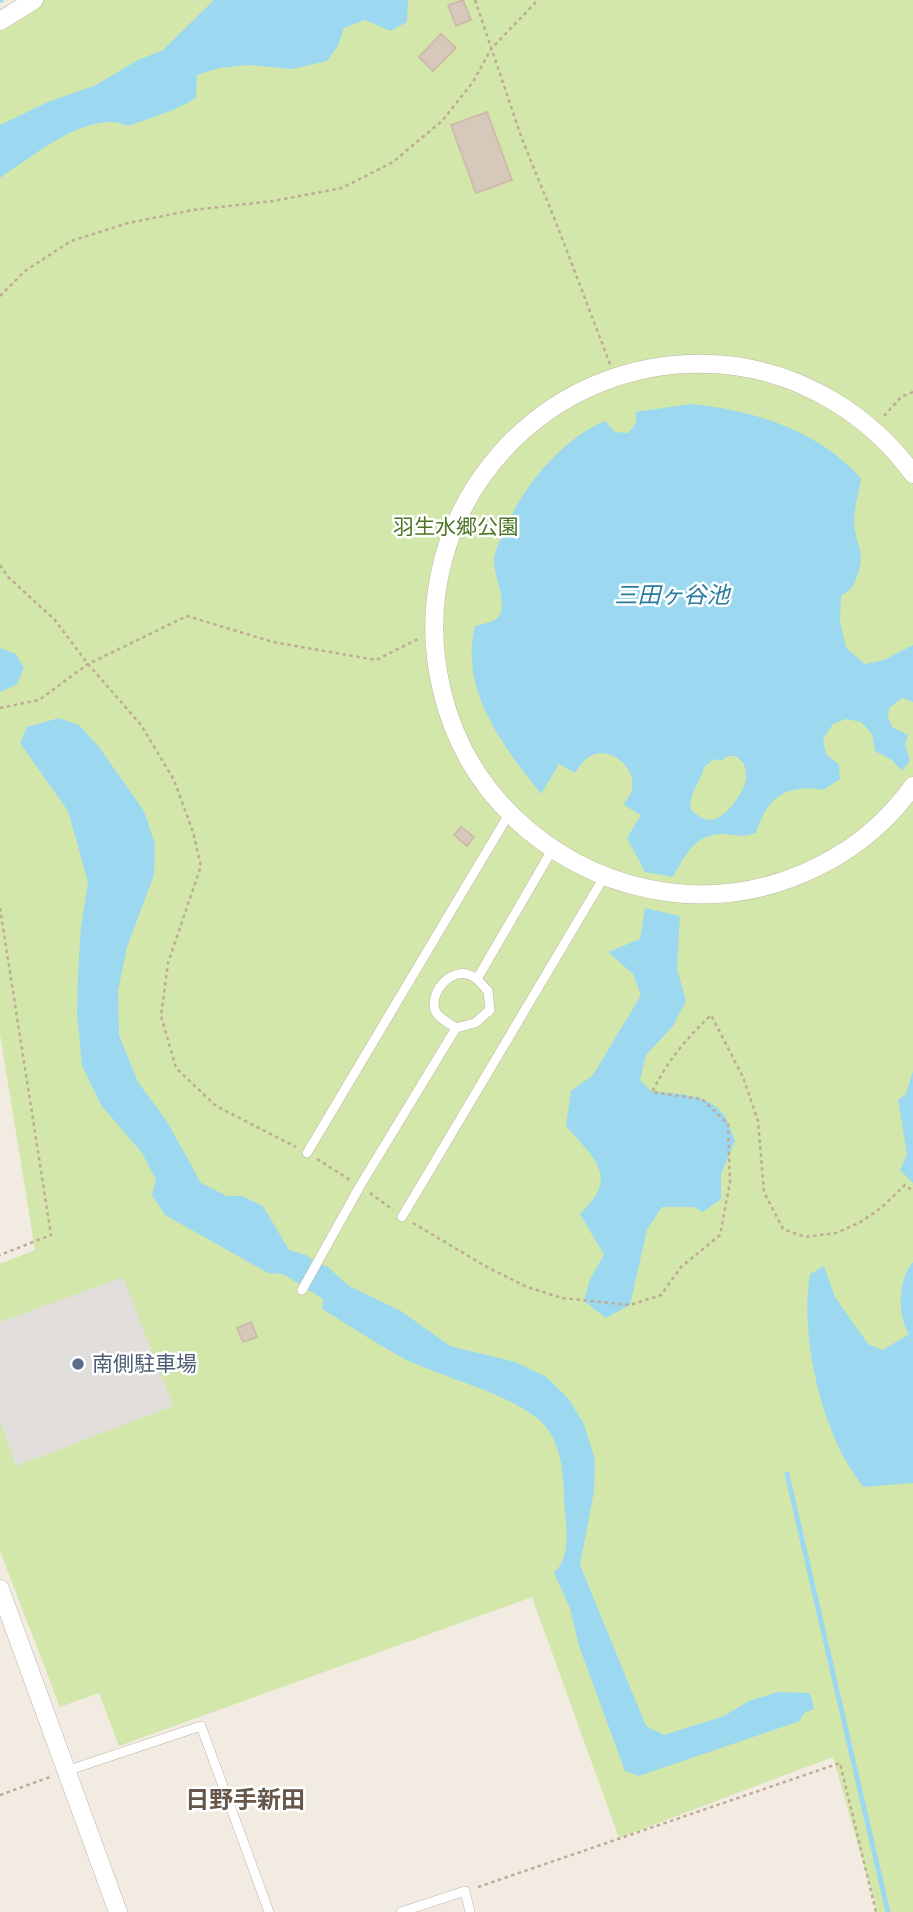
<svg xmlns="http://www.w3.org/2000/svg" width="913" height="1912" viewBox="0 0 913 1912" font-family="'DejaVu Sans','Noto Sans JP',sans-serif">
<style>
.green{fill:#d3e7aa}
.parking{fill:#e2dedb}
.water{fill:#9cd9f0;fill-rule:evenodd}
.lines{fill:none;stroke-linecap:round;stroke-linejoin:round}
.stream{stroke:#9cd9f0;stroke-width:5}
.building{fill:#d6c8bb;stroke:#cebcab;stroke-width:2}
.lane-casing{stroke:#c0b4a8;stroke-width:10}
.street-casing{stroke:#c0b4a8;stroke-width:19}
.path{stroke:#bfab96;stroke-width:2.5;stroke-dasharray:3.5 3.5;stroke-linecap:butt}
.lane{stroke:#fff;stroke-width:9}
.street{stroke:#fff;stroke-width:18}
.service-dot{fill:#5c6f8a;stroke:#fff;stroke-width:2.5}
.labels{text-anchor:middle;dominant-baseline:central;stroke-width:5;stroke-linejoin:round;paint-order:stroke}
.park-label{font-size:21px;fill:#4e7526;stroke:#fff}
.service-label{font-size:21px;fill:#4e5e75;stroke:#fff;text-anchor:start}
.water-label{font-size:23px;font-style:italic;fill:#297c9f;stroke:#fff}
.quarter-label{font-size:24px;font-weight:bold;fill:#66574a;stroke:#fff}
</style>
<rect width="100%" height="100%" fill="#f1ebe2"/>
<!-- green -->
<path class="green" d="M31 0H913V1912H877L833 1757 619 1838 532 1597 119 1746 99 1693 60 1707 0 1551V1264L35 1250 0 1034V20Z"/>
<!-- parking -->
<path class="parking" d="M123 1277 173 1406 16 1466 0 1421V1322Z"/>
<!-- water -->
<path class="water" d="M214 0H408L407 22 390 31 365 20 344 28 338 46 327 61 293 69 249 65 219 68 197 75 196 98C175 111 151 118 128 126 90 108 32 157 0 178V125L48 102 96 85 136 61 163 50Z
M691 404C756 411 815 429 861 478 859 492 854 508 854 522 855 546 867 550 857 576 852 589 853 588 841 596L840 621 846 648 865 664 884 660 913 645V702L902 698 889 708 888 717 892 727 908 735 905 744 910 761 902 771 892 760 875 751 872 734 861 722 846 719 833 724 823 739 826 754 839 765 840 779 823 790C786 784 767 797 756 833 739 838 739 835 724 834 695 833 685 856 673 877L645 872 627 838 641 815 624 805C626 800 631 794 632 790 637 765 605 741 585 760 581 763 578 769 575 773L559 764 541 794C503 746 459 690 475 626 483 624 495 622 499 616 508 603 493 575 494 558 495 551 498 545 501 538 518 493 559 440 605 421L615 432 628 433C635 426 638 422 635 412ZM728 756H736L744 764C745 768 747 775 746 780 743 794 725 819 711 820 703 820 697 815 691 810 688 792 701 783 704 767L714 759 721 761Z
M0 648 16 654 24 668 17 684 0 692Z
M59 718 79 725 99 747 144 811 155 844 154 875 127 947 118 991 119 1035 138 1082 168 1123 201 1183 227 1196H242L263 1206 289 1250 306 1255 318 1264 327 1266 349 1286 401 1311 450 1346 515 1362 545 1376 568 1398 584 1424 595 1460 594 1491 580 1565 646 1726 664 1735 724 1716 749 1701 778 1692 810 1693 814 1709 804 1713 800 1721 639 1776 625 1771 579 1646 570 1608 554 1573C570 1557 567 1534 565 1513 563 1485 565 1454 548 1430 526 1397 442 1378 405 1359 377 1344 350 1326 322 1309L323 1299 283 1274 268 1273 165 1215 152 1195 156 1180 142 1153 101 1105 82 1066 77 1013 78 974 81 927 88 882 68 811 20 743 27 727Z
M645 908 680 916 677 969 686 1001 673 1026 646 1055 640 1080 652 1092C675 1093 710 1094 724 1115 729 1122 732 1133 735 1141L721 1174V1199L703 1212 694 1207H662L647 1230 630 1305 606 1318 584 1301 590 1279 604 1255 580 1214C620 1176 595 1160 566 1126L571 1091 593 1075 641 995 633 974 608 952 640 939Z
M913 1071V1183L900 1170 907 1154 898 1100 906 1094Z
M913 1262V1483L863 1487C855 1475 846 1463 840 1450 816 1400 801 1329 810 1274L824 1266 835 1297 868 1344 883 1350 909 1334C897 1316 898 1279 913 1262Z"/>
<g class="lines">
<!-- stream -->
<path class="stream" d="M0 0H1
M787 1474 888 1912"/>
</g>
<!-- building -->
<path class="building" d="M463 0 471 20 456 26 448 5Z
M441 34 456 48 433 71 419 57Z
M487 112 512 180 476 193 451 125Z
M461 827 474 837 467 846 454 835Z
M251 1322 257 1337 243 1342 237 1328Z"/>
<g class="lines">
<defs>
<path id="lane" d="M477 979 488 991 490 1010 475 1023 456 1028C449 1023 438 1018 435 1010 430 992 449 970 467 974 471 975 474 977 477 979L552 850
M307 1153 509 814
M402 1217 604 877
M302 1290 360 1186 456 1028
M66 1771 201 1726 269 1912
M401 1912 465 1891 470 1912"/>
<path id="street" d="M0 21 34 0
M913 474C871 416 806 376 735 366 549 342 398 509 442 691 455 746 485 794 529 831 569 864 615 885 667 892 761 905 858 863 913 786
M0 1589 118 1912"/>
</defs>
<!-- lane casing -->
<use href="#lane" class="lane-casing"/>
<!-- street casing -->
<use href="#street" class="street-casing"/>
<!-- path -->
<path class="path" d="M475 0 522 139 557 225 610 364
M0 296 25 271 71 241 128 223 193 210 273 201 342 188 393 162 442 121 473 82 491 49 538 0
M884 416 901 397 913 392
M0 565 8 577 54 619 88 664 141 725 174 780 193 832 201 866 168 963 161 1016 176 1068 216 1106 296 1147
M0 708 39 700 88 664 187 616 273 642 376 660 418 639
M0 908 51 1235 0 1255
M317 1159 350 1180
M370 1193 393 1210
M413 1223 487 1267 527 1287 562 1298 630 1305 661 1295 681 1267 720 1235 730 1182 728 1124 702 1099 652 1092C668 1060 686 1039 711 1015L743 1077 758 1121 764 1192 783 1229 805 1237 836 1233 859 1223 881 1208 905 1185 913 1191
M0 1795 50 1777
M478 1887 840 1763 876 1912"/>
<!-- lane -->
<use href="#lane" class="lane"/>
<!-- street -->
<use href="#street" class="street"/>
</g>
<!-- markers -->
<circle class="service-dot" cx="78" cy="1364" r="7"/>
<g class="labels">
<!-- park labels -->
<g class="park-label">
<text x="456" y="527">羽生水郷公園</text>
</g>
<!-- service labels -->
<g class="service-label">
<text x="92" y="1364">南側駐車場</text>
</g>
<!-- water labels -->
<g class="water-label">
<text x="672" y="595">三田ヶ谷池</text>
</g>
<!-- quarter labels -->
<g class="quarter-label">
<text x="245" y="1800">日野手新田</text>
</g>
</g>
</svg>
